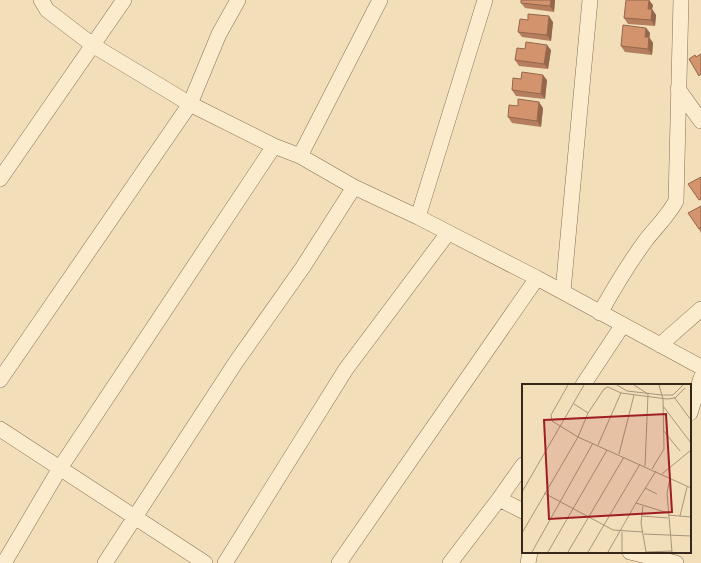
<svg xmlns="http://www.w3.org/2000/svg" width="701" height="563" viewBox="0 0 701 563" font-family="'Libre Baskerville',serif">
<style>
.lines{fill:none;stroke-linecap:round;stroke-linejoin:round}
.minor-casing{stroke:#8a6e53;stroke-width:16}
.minor{stroke:#fcecce;stroke-width:15}
.wall{fill:#b57e5e}
.shaded-wall{fill:#94674c}
.building{fill:#d3936d;stroke:#94674c}
.inset-road{fill:none;stroke:#a7957a;stroke-width:1}
.view{fill:#9e1e24;fill-opacity:0.15;stroke:#9e1e24;stroke-width:2}
.inset-edge{fill:none;stroke:#37271a;stroke-width:2}
</style>
<rect width="100%" height="100%" fill="#f2dfba"/>
<g class="lines">
<defs>
<path id="minor" d="M41 0 47 10 94 46 190 104 274 146 300 156 354 187 418 217 537 278 701 367
M678 89 701 121
M300 156 380 0
M0 179 124 0
M418 217 485 0
M563 291 590 0
M600 313C614 288 629 263 646 240 656 227 668 216 676 201L681 0
M660 345 701 309
M0 380 190 104 219 34 238 0
M583 385 622 326
M690 413 701 378
M0 429 205 563
M499 499 523 465
M630 552 676 563
M4 563 60 468 274 146
M105 563 236 362 303 267 354 187
M225 563 346 369 448 233
M339 563 537 278
M450 563 499 499 523 511
M528 563 530 552"/>
</defs>
<!-- minor casing -->
<use href="#minor" class="minor-casing"/>
<!-- minor -->
<use href="#minor" class="minor"/>
</g>
<!-- wall -->
<path class="wall" d="M521 0H555L554 12 525 8 521 3Z
M653 5 652 9 656 15 655 26 628 24 624 18Z
M553 22 551 41 522 37 518 32Z
M646 28 650 33 649 37 653 43 652 55 625 52 621 46Z
M525 49 551 50 548 69 519 66 515 60Z
M521 79 547 80 545 99 516 96 512 90Z
M518 106 543 108 541 127 512 123 508 117Z
M701 206V233L699 229Z"/>
<!-- shaded-wall -->
<path class="shaded-wall" d="M551 0H555L554 12 550 6Z
M649 0 653 5 652 9 656 15 655 26 651 20 648 9Z
M549 16 553 22 551 41 547 35Z
M646 28 650 33 649 43 645 37Z
M649 37 653 43 652 55 648 49Z
M547 45 551 50 548 69 544 64Z
M543 75 547 80 545 99 541 94Z
M539 102 543 108 541 127 537 121Z"/>
<!-- building -->
<path class="building" d="M521 0H551L550 6 521 3Z
M626 0H649L648 9H652L651 20 624 18Z
M528 14 549 16 547 35 518 32 520 19 528 20Z
M623 25 646 28 645 37H649L648 49 621 46Z
M526 42 547 45 544 64 515 60 517 48 525 49Z
M701 54V74L699 76 689 59 695 55 696 57Z
M522 72 543 75 541 94 512 90 513 78 521 79Z
M518 99 539 102 537 121 508 117 509 105 518 106Z
M701 177V199L699 200 688 184Z
M701 206V227L699 229 688 213Z"/>
<!-- overview -->
<g transform="translate(522 384)">
<rect width="169" height="169" fill="#f2dfba"/>
<path class="inset-road" d="M46 1 29 31 30 37 56 53 169 104M95 1 105 7 140 11H151L161 1M112 1 126 10 123 82M152 13 169 36M52 20 66 29M141 22 169 59M141 46 158 67M76 61 99 9M97 70 112 11M130 85 142 65 141 15 137 1M140 90 169 66M148 94 145 109 150 168M123 104 135 110M0 108 62 1M22 109 91 146 121 148M114 119 134 87M121 122 119 139 124 168M146 131 169 133M119 132 146 134M158 132 165 103M100 148V168M0 149 56 53 66 29 82 5 86 3 99 9 145 15 153 14 163 4M122 150 169 152M10 168 71 59M26 168 85 66M46 168 102 73M66 168 118 80M86 168 114 119 146 129M124 168 150 167"/>
<path class="view" d="M144 30 150 128 27 135 22 36Z"/>
<rect width="169" height="169" class="inset-edge"/>
</g>
</svg>
